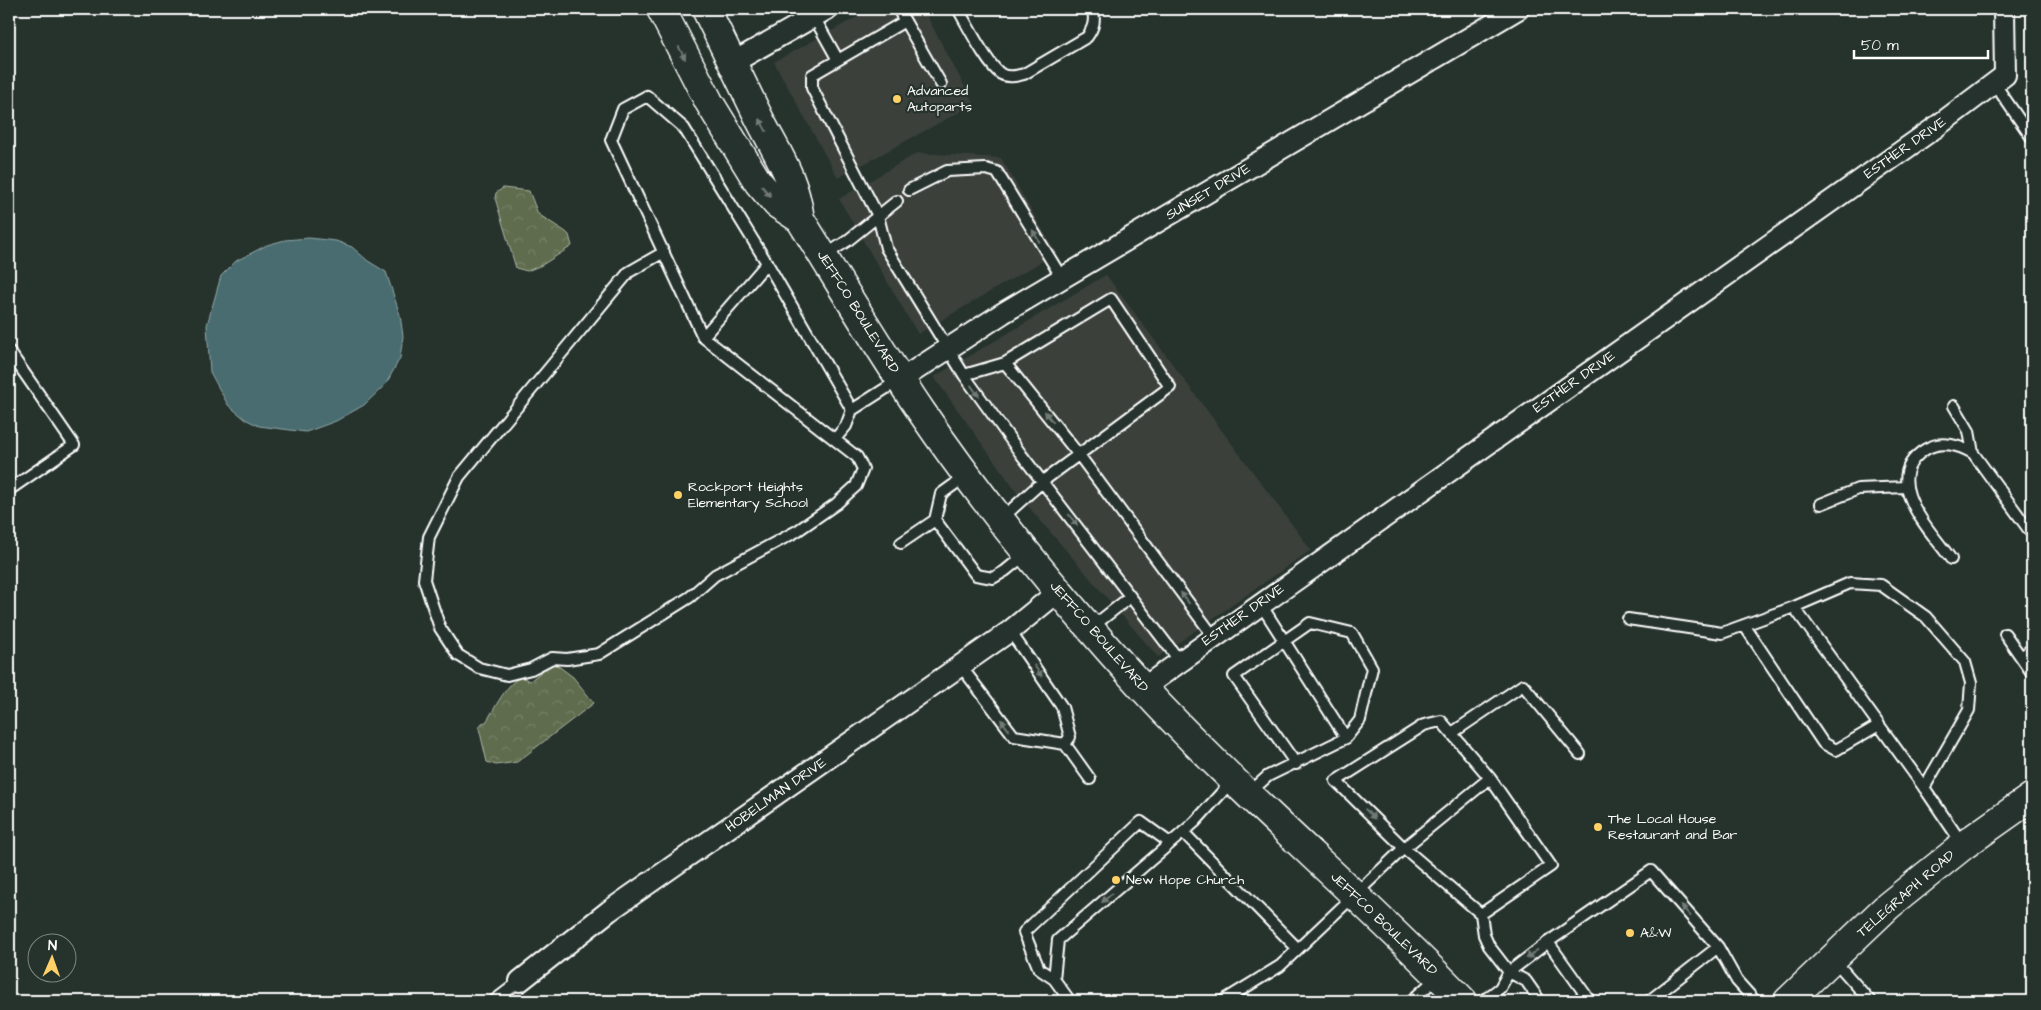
<svg xmlns="http://www.w3.org/2000/svg" width="2041" height="1010" viewBox="0 0 2041 1010" font-family="'Architects Daughter',sans-serif">
<style>
.built{fill:#3b413a}
.park{fill:url(#park-crowns);stroke:#afb6a6}
.water{fill:#4a6c70;stroke:#92a7a9}
.lines{fill:none;stroke-linecap:round;stroke-linejoin:round}
.lane-casing{stroke:#fff;stroke-width:14}
.street-casing{stroke:#fff;stroke-width:24}
.primary-casing{stroke:#fff;stroke-width:31}
.lane{stroke:#26332d;stroke-width:10}
.street{stroke:#26332d;stroke-width:20}
.primary{stroke:#26332d;stroke-width:28}
.oneway{fill:#727a76}
.poi-dot{fill:#ffd166;stroke:#26332d;stroke-width:2}
.labels{text-anchor:middle;dominant-baseline:central;stroke-width:4.5;stroke-linejoin:round;paint-order:stroke}
.poi-label{font-size:14px;fill:#fff;stroke:#26332d;text-anchor:start}
.street-label{font-size:14px;fill:#fff;stroke:#26332d}
</style>
<defs>
<pattern id="park-crowns" width="20" height="18" patternUnits="userSpaceOnUse" patternTransform="scale(1.25)"><rect width="20" height="18" fill="#5f6c4e"/><path d="M2 6a3 3 0 1 1 6 0M12 15a3 3 0 1 1 6 0" fill="none" stroke="#778269"/></pattern>
</defs>
<rect width="100%" height="100%" fill="#26332d"/>
<filter id="ink" filterUnits="userSpaceOnUse"><feTurbulence type="fractalNoise" baseFrequency=".02" numOctaves="2"/><feDisplacementMap in="SourceGraphic" scale="10" xChannelSelector="R" yChannelSelector="G"/><feConvolveMatrix kernelMatrix="1 2 1 2 8 2 1 2 1" color-interpolation-filters="sRGB"/></filter>
<g filter="url(#ink)">
<!-- built -->
<path class="built" d="M872 9H923L974 104 838 178 774 62Z
M917 153 1001 158 1056 253 918 334 839 199Z
M1106 275 1311 550 1158 657 1021 498 934 377Z"/>
<!-- park -->
<path class="park" d="M503 188 529 191 538 214 566 232 569 235 572 246 542 265 527 271 516 268 495 198 496 193Z
M553 662 573 677 594 703 517 762 496 765 487 762 479 728 482 723 486 722C494 710 507 682 521 677L530 681Z"/>
<!-- water -->
<path class="water" d="M309 238 336 241 352 247 368 261 386 272 400 315 403 336 400 358 386 384 364 405 336 421 306 432 259 426 245 419 228 405 210 372 207 325 221 276 236 261 267 245 285 240Z"/>
<g class="lines">
<defs>
<path id="lane" d="M898 9 941 84
M958 9C967 24 987 65 1001 74 1008 78 1016 76 1024 74L1087 37C1094 27 1095 21 1093 9
M814 17 838 60
M905 21 812 75V88L878 216 886 248 964 375 1021 454 1179 660
M1994 83 2032 138
M909 190 947 171 986 169 997 172 1062 278
M664 252 629 272 459 477 429 537 424 580 440 628 458 655 479 668 507 675 531 669 552 658 567 659 599 654 690 597 715 575 797 531 836 504 856 486 863 469 857 457 703 337
M824 256 847 241 897 201
M767 263 703 337 611 140 623 109 647 96 684 128 767 263 852 410
M9 351 74 445 9 490
M1005 363 1079 455 1214 637
M964 375 1005 363 1111 299 1170 387 1043 481 1001 519
M1954 406 1969 431 1973 453
M835 439 846 426 852 410 899 380
M966 476 941 494 935 520 976 575 993 578 1005 571 1027 553
M1821 504 1858 489 1906 487
M901 543 935 520
M1951 559C1930 530 1878 478 1926 449 1942 440 1958 445 1973 453L2032 534
M1794 607 1923 786 1963 845
M1628 619 1722 633 1794 607 1850 583 1881 585 1926 617 1965 662 1971 683 1969 710 1924 788
M1744 625 1823 743 1836 750 1879 725
M1092 627 1130 597
M1010 631 1062 707 1070 737 1065 744
M2005 634 2032 673
M2021 657 2032 649
M960 665 1014 736 1065 744 1090 779
M1452 733 1523 685 1580 754
M1296 764 1234 676 1310 623 1352 633 1372 668 1360 720 1346 738
M1249 793 1268 776 1346 738 1260 603
M1183 832 1297 948
M1481 914 1484 935 1489 946 1509 972 1526 981 1540 1001
M1548 942 1590 1001
M1834 960 1870 1001
M1054 979 1058 940 1195 822 1232 781
M494 1001 520 981
M1070 1001 1054 979 1039 969 1024 932 1141 822 1170 843
M1223 1001 1280 966 1404 848 1490 778 1441 721 1424 725 1336 781 1404 848 1481 914 1551 866 1490 778
M1411 1001 1438 977
M1483 1001 1500 988 1509 972 1548 942 1651 871 1718 947 1737 981 1755 1001
M1649 1001 1718 947"/>
<path id="street" d="M732 63 827 9
M900 380 1003 313 1518 9
M1143 688 1936 127 2005 75 2004 9
M520 981 609 911 1010 631 1059 591"/>
<path id="primary" d="M661 9 709 102 758 182 777 204 800 219
M706 9C724 46 742 83 760 120 779 157 794 176 800 219 840 283 879 349 921 411 987 508 1063 600 1141 686 1243 797 1359 893 1463 1001
M1788 1001 1888 906 1964 845 2032 797"/>
</defs>
<!-- lane casing -->
<use href="#lane" class="lane-casing"/>
<!-- street casing -->
<use href="#street" class="street-casing"/>
<!-- primary casing -->
<use href="#primary" class="primary-casing"/>
<!-- lane -->
<use href="#lane" class="lane"/>
<!-- street -->
<use href="#street" class="street"/>
<!-- primary -->
<use href="#primary" class="primary"/>
</g>
<!-- one-way arrows -->
<defs><path id="oneway-solid" d="M-6-.8H1V-3.2L6.5 0L1 3.2V.8H-6Z" transform="scale(1.25)"/></defs>
<g class="oneway">
<use href="#oneway-solid" transform="translate(682 53) rotate(62)"/>
<use href="#oneway-solid" transform="translate(763 125) rotate(-118)"/>
<use href="#oneway-solid" transform="translate(766 191) rotate(50)"/>
<use href="#oneway-solid" transform="translate(1036 236) rotate(-121)"/>
<use href="#oneway-solid" transform="translate(975 391) rotate(54)"/>
<use href="#oneway-solid" transform="translate(1049 417) rotate(-128)"/>
<use href="#oneway-solid" transform="translate(1073 520) rotate(53)"/>
<use href="#oneway-solid" transform="translate(1185 598) rotate(-127)"/>
<use href="#oneway-solid" transform="translate(1038 671) rotate(56)"/>
<use href="#oneway-solid" transform="translate(1005 725) rotate(-127)"/>
<use href="#oneway-solid" transform="translate(1370 814) rotate(45)"/>
<use href="#oneway-solid" transform="translate(1107 898) rotate(139)"/>
<use href="#oneway-solid" transform="translate(1686 911) rotate(-132)"/>
<use href="#oneway-solid" transform="translate(1532 954) rotate(143)"/>
</g>
</g>
<!-- markers -->
<g class="poi-dot">
<circle cx="897" cy="99" r="5"/>
<circle cx="678" cy="495" r="5"/>
<circle cx="1598" cy="827" r="5"/>
<circle cx="1116" cy="880" r="5"/>
<circle cx="1630" cy="933" r="5"/>
</g>
<g class="labels">
<!-- poi labels -->
<g class="poi-label">
<text x="907" y="91">Advanced<tspan x="907" dy="16">Autoparts</tspan></text>
<text x="688" y="487">Rockport Heights<tspan x="688" dy="16">Elementary School</tspan></text>
<text x="1608" y="819">The Local House<tspan x="1608" dy="16">Restaurant and Bar</tspan></text>
<text x="1126" y="880">New Hope Church</text>
<text x="1640" y="933">A&amp;W</text>
</g>
<!-- street labels -->
<g class="street-label">
<text transform="translate(1905 148) rotate(-35)">ESTHER DRIVE</text>
<text transform="translate(1208 192) rotate(-31)">SUNSET DRIVE</text>
<text transform="translate(858 312) rotate(58)">JEFFCO BOULEVARD</text>
<text transform="translate(1574 382) rotate(-35)">ESTHER DRIVE</text>
<text transform="translate(1243 615) rotate(-35)">ESTHER DRIVE</text>
<text transform="translate(1099 637) rotate(49)">JEFFCO BOULEVARD</text>
<text transform="translate(776 795) rotate(-35)">HOBELMAN DRIVE</text>
<text transform="translate(1906 894) rotate(-41)">TELEGRAPH ROAD</text>
<text transform="translate(1384 924) rotate(44)">JEFFCO BOULEVARD</text>
</g>
</g>
<!-- margin -->
<rect width="2041" height="1010" fill="none" stroke="#26332d" stroke-width="30"/>
<rect x="15" y="15" width="2011" height="980" fill="none" stroke="#fff" stroke-width="2" filter="url(#ink)"/>
<!-- north arrow -->
<g transform="translate(52 958) rotate(2)"><circle r="24" fill="#26332d" stroke="#7d8581"/>
<path d="M0-4L9 19L0 12L-9 19Z" fill="#ffd166"/>
<text y="-8" font-size="14" font-weight="bold" text-anchor="middle" fill="#ffffff">N</text>
</g>
<!-- scale -->
<path d="M1854 50v8h134v-8" fill="none" stroke="#ffffff" stroke-width="2.5"/>
<text x="1861" y="50" font-size="15" fill="#ffffff" stroke="#26332d" stroke-width="4" paint-order="stroke">50 m</text>
</svg>
